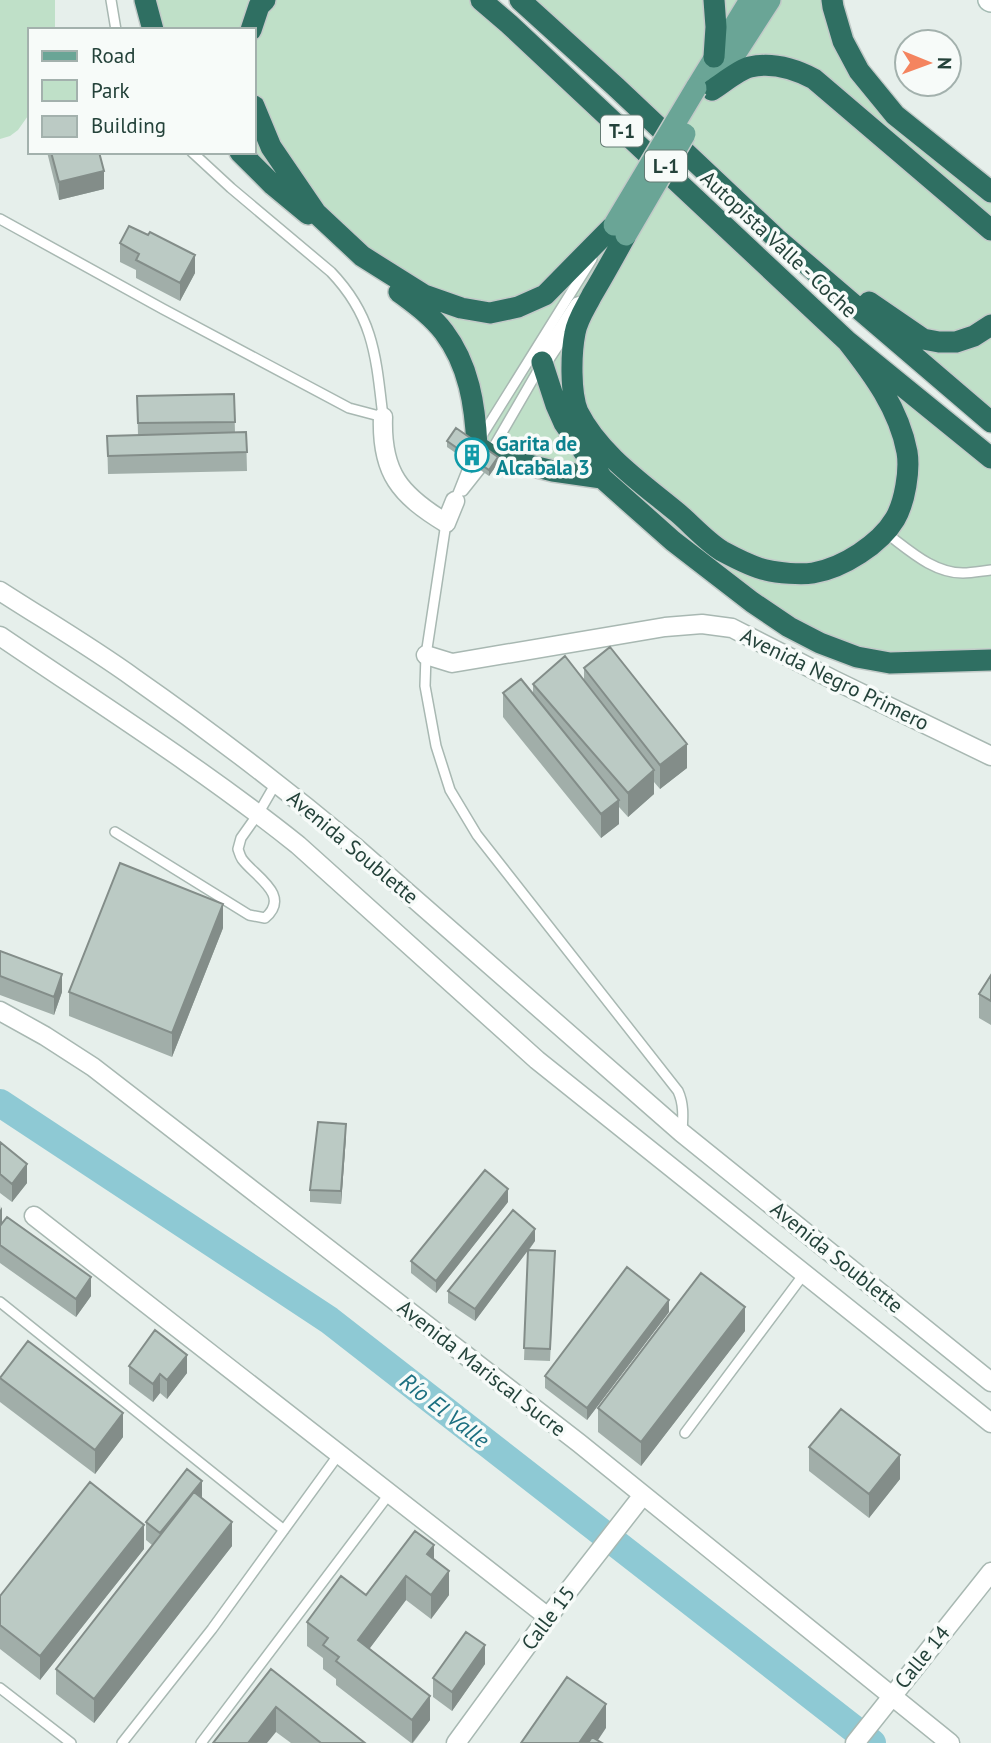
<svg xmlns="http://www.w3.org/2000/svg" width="991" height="1743" viewBox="0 0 991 1743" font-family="'PT Sans',sans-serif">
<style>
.green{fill:#bfe0c8}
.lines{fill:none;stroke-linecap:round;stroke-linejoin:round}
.river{stroke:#8ec9d4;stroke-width:28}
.lane-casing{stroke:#a8b8b2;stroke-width:12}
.street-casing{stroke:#a8b8b2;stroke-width:21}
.secondary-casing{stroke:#a4bbb3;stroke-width:24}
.primary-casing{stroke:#c2cac8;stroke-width:24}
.highway-casing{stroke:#c2cac8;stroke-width:24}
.lane{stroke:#fff;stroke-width:9}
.street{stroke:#fff;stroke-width:18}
.secondary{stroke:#fff;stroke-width:21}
.primary{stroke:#6aa596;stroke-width:21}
.highway{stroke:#2f6f62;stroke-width:21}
.primary-bridge-casing{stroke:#c2cac8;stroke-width:24;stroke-linecap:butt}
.primary-bridge{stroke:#6aa596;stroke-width:21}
.wall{fill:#a1aea9}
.shaded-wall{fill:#838d89}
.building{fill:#bbcac4;stroke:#838d89;stroke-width:2}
.labels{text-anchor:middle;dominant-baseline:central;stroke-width:7;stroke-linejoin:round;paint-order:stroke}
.shield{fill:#f7fbf9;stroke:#637a73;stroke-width:2}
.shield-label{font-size:19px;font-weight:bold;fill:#24423a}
.street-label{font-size:21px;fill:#24423a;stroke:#f7fbf9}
.culture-label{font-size:21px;font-weight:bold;fill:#0d838f;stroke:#f7fbf9;text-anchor:start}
.water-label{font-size:23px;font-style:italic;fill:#1c6f80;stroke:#f7fbf9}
</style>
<rect width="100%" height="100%" fill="#e6efeb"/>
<!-- green -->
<path class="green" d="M0 0H55V30H30V113L18 130 10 136 0 139Z
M145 0H481L991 458V660L890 663 820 643 602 478 489 454 474 410 430 317 371 271 254 152V30H153Z
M520 0H832L859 71 991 192V422Z"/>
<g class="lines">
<!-- river -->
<path class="river" d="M0 1103 329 1320 872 1743"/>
<defs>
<path id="lane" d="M111 0 116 30
M0 219 163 309 349 408 383 417C376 357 374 317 331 272L231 188 192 152
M481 437 592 259
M463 491 482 467 540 367
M455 501 474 453
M446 523 426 655 425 686 436 746 450 790 477 835 678 1091C684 1104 683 1117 682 1132
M886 533C909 550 933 573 963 573 972 573 982 571 991 570
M115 832 249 915 265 918C292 895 254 876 242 859 240 856 239 852 238 849L241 838 258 814 276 783
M0 1302 284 1530
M685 1433 804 1274
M0 1688 71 1743
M122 1743 212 1629 339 1454
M201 1743 390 1493"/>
<path id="street" d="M542 362 579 306
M383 417C381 473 400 495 446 523L455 501
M0 591C45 620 91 647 134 678 210 731 283 787 354 846L682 1133 991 1382
M0 636C100 704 203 769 298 845L537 1060 991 1423
M426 655 452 663 665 627 702 624 732 628 834 680 991 756
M0 1011 45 1036 93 1067 579 1443 950 1743
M34 1216 548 1617
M456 1743 548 1617 643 1495
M855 1743 991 1572"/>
<path id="secondary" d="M989 0 991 1"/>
<path id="primary" d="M696 88 750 0
M712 90 770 0"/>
<path id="highway" d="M145 0 153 30
M481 0 509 24 847 341 991 458
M520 0 616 87 776 238 991 422
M714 0 716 27 714 57
M832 0 833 7 843 41 859 71 895 115 991 192
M251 30 259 6 265 0
M712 90C722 84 738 70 750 67 772 62 795 69 814 79L991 230
M254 106 271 147 316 213 362 256 424 295 461 308 490 313 518 307 545 295 614 225
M240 152 273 185 308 214
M626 235C615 255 604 275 592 295 586 307 577 320 575 333 571 353 570 393 578 412 599 454 643 484 678 513 692 525 706 541 722 551 735 558 752 567 766 570 778 573 801 575 813 573 843 568 880 544 895 519 905 502 910 470 907 452 899 409 873 374 847 341
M399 292C415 304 432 316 444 332 469 365 475 405 477 446L489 454
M869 302 923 339 939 342H956L974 336 991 325
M542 362 556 405 564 423 602 478 673 541 752 602 789 627 820 643 857 657 890 663 991 660
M505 459 553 471 602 478"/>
</defs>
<!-- lane casing -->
<use href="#lane" class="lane-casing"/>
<!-- street casing -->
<use href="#street" class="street-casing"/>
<!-- secondary casing -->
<use href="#secondary" class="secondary-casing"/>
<!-- primary casing -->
<use href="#primary" class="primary-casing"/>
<!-- highway casing -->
<use href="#highway" class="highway-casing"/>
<!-- lane -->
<use href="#lane" class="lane"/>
<!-- street -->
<use href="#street" class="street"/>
<!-- secondary -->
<use href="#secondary" class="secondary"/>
<!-- primary -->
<use href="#primary" class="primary"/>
<!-- highway -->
<use href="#highway" class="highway"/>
<defs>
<path id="primary-bridge" d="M614 225 696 88
M626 235 685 134"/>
</defs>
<!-- primary-bridge casing -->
<use href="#primary-bridge" class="primary-bridge-casing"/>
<!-- primary-bridge -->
<use href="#primary-bridge" class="primary-bridge"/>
</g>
<!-- wall -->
<path class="wall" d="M47 152H99L104 189 59 200Z
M120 243 195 273 180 301 136 278V270L120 262Z
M234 394 235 433 246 432 247 471 108 474 107 436 138 435 137 396Z
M447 441 498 463 489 476 447 447Z
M584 668 687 768 660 789 654 782V794L628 817 619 807V824L601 838 503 717V693H533V684L584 680Z
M223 928 172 1057 69 1016V992Z
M0 951 62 992 54 1015 0 995Z
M991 975V1025L979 1018V994Z
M346 1136 341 1204 310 1202V1190Z
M0 1142 27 1183 12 1202 0 1193Z
M508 1202 436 1293 411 1273V1261Z
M0 1205 2 1223 91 1296 76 1317 0 1263Z
M535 1241 529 1250 555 1263 550 1361 524 1360 528 1250 475 1321 448 1303V1291Z
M669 1312 587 1420 545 1388V1376Z
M745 1331 641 1466 598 1432V1408Z
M129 1366 187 1373 167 1399 160 1393 153 1402 129 1384Z
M0 1378 123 1437 95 1474 0 1402Z
M809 1447 900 1479 869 1518 809 1471Z
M202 1499 232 1546 94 1723 56 1694V1669L152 1545 146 1540V1522Z
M144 1549 40 1680 0 1649V1596Z
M434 1559 449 1595 431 1619 406 1600 369 1649 430 1720 413 1743H411L336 1685V1679L323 1669V1658L307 1646V1622L366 1595Z
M485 1664 452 1711 433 1697V1678Z
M271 1669 365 1743H291L276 1732Z"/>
<!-- shaded-wall -->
<path class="shaded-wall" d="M104 171V189L59 200V182Z
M195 255V273L180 301V283Z
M498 457V463L489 476V470Z
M687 744V768L660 789V765Z
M654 770V794L628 817V793Z
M619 800V824L601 838V814Z
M223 904V928L172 1057V1033Z
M62 974V992L54 1015V997Z
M346 1124V1136L341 1204V1191Z
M27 1164V1183L12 1202V1184Z
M508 1189V1202L436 1293V1281Z
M2 1207V1225L0 1228V1210Z
M535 1229V1241L475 1321V1309Z
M91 1277V1296L76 1317V1299Z
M669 1300V1312L587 1420V1408Z
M745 1307V1331L641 1466V1442Z
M187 1355V1373L167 1399V1380Z
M160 1374V1393L153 1402V1384Z
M123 1413V1437L95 1474V1450Z
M900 1455V1479L869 1518V1494Z
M202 1481V1499L160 1551V1533Z
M232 1522V1546L94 1723V1699Z
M144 1525V1549L40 1680V1656Z
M434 1545V1569L427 1554Z
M449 1571V1595L431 1619V1595Z
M406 1576V1600L358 1664V1640Z
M485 1645V1664L452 1711V1692Z
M430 1696V1720L412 1743V1720Z
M606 1704V1728L596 1743H579Z
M276 1707V1732L267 1743H248Z"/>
<!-- building -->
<path class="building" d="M51 152H99L104 171 59 182Z
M129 226 148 235 150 232 195 255 180 283 136 260 139 254 120 243Z
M234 394 235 422 138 423 137 396Z
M456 428 498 457 489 470 447 441Z
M246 432 247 452 108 456 107 436Z
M610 647 687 744 660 765 584 668Z
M565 656 654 770 628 793 533 684Z
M521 679 619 800 601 814 503 693Z
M120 863 223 904 172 1033 69 992Z
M0 951 62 974 54 997 0 976Z
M991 975V1001L979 994Z
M318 1122 346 1124 341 1191 310 1190Z
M0 1142 27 1164 12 1184 0 1174Z
M485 1170 508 1189 436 1281 411 1261Z
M513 1210 535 1229 475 1309 448 1291Z
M7 1217 91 1277 76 1299 0 1245V1226Z
M528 1250 555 1251 550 1349 524 1348Z
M627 1267 669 1300 587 1408 545 1376Z
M701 1273 745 1307 641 1442 598 1408Z
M155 1330 187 1355 167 1380 160 1374 153 1384 129 1366Z
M28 1341 123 1413 95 1450 0 1378Z
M841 1409 900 1455 869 1494 809 1447Z
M187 1469 202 1481 160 1533 146 1522Z
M90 1482 144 1525 40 1656 0 1625V1596Z
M194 1492 232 1522 94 1699 56 1669Z
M415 1531 434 1545 427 1554 449 1571 431 1595 406 1576 358 1640 430 1696 412 1720 336 1661 339 1657 323 1645 328 1638 307 1622 341 1576 366 1595Z
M466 1632 485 1645 452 1692 433 1678Z
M271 1669 365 1743H321L276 1707 248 1743H213Z
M567 1677 606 1704 579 1743H521Z
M592 1737 602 1743H588Z"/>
<!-- icons -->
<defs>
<symbol id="building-ring" viewBox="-11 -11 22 22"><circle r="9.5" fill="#f7fbf9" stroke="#0f9aa8" stroke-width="1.5"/><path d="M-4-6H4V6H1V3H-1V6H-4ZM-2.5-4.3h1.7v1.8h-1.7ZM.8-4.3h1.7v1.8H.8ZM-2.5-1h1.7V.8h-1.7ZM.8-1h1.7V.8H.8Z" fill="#0f9aa8"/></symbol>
</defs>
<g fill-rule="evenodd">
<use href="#building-ring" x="453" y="436" width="38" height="38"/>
</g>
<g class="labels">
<!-- shield labels -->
<g class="shield">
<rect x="601" y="115.5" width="42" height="31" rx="5"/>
<rect x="645" y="150.5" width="42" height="31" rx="5"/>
</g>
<g class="shield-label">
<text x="622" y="131">T-1</text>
<text x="666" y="166">L-1</text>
</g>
<!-- street labels -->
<g class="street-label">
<text transform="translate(779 244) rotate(43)">Autopista Valle - Coche</text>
<text transform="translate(835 679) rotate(26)">Avenida Negro Primero</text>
<text transform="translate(353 847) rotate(40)">Avenida Soublette</text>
<text transform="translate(837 1257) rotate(39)">Avenida Soublette</text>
<text transform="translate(482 1368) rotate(38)">Avenida Mariscal Sucre</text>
<text transform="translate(548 1618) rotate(-53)">Calle 15</text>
<text transform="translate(922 1657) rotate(-51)">Calle 14</text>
</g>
<!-- culture labels -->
<g class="culture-label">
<text x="496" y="443">Garita de<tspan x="496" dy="24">Alcabala 3</tspan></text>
</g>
<!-- water labels -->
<g class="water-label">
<text transform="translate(445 1410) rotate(38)">Río El Valle</text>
</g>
</g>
<!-- legend -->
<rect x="28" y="28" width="228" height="126" fill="#f7fbf9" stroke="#a3b1ad" stroke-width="2"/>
<rect x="42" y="51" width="35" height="10" fill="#6aa596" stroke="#a3b1ad" stroke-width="2"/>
<text x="91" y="63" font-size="21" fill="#24423a">Road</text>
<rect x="42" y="80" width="35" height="21" fill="#bfe0c8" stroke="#a3b1ad" stroke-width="2"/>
<text x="91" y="98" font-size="21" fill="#24423a">Park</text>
<rect x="42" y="116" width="35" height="21" fill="#bbcac4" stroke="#a3b1ad" stroke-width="2"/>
<text x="91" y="133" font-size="21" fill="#24423a">Building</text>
<!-- north arrow -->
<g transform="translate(928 63) rotate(91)"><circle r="33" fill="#f7fbf9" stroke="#a3b1ad" stroke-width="2"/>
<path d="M0-5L12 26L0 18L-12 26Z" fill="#f4845f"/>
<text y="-10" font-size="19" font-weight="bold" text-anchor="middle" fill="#24423a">N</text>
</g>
</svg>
